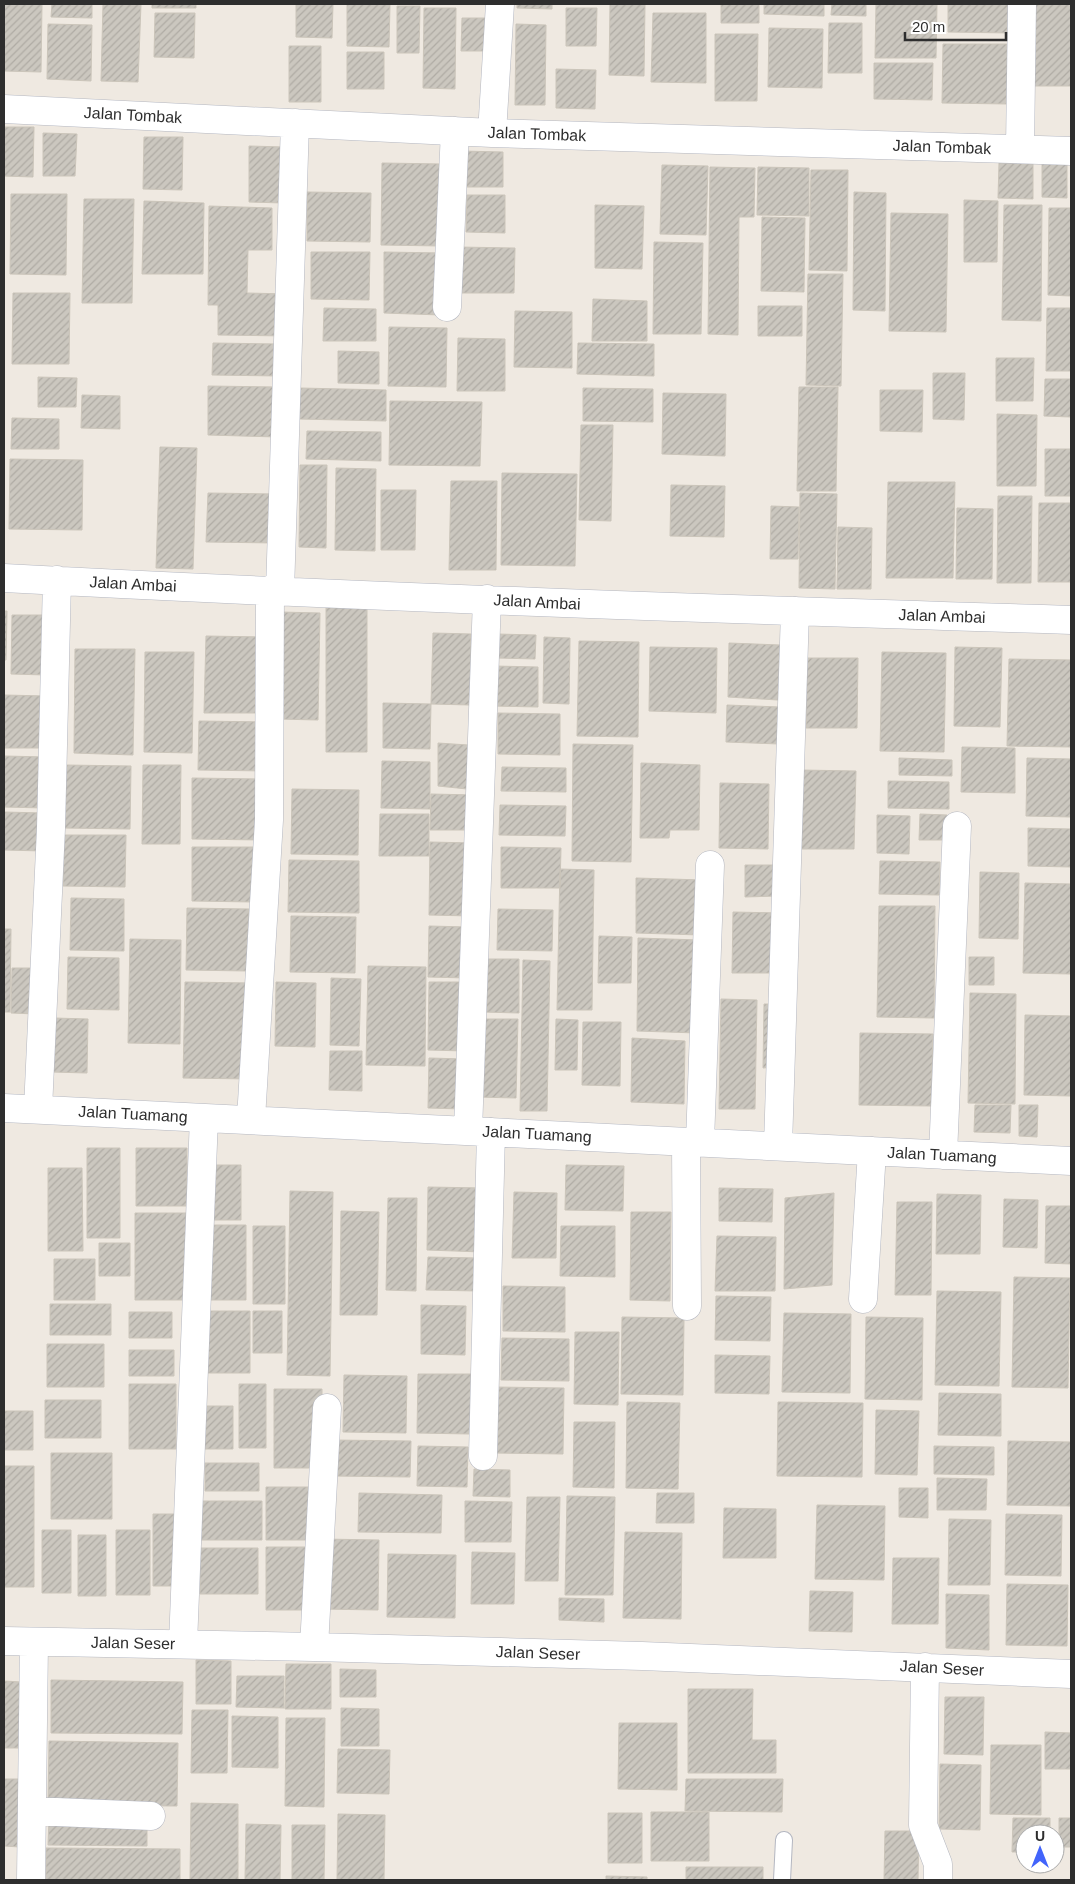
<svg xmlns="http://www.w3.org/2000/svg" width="1075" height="1884" viewBox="0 0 1075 1884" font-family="Arial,sans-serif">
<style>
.building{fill:url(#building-hatch);stroke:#cbc5ba}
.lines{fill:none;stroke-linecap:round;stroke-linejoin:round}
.lane-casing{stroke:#b4b7c1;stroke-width:18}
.street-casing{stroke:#b4b7c1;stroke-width:29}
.lane{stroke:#fff;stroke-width:16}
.street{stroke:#fff;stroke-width:28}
.labels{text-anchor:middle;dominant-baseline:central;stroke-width:5;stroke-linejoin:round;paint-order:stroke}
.street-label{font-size:16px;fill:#2e2e2e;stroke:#fff}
</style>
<defs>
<pattern id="building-hatch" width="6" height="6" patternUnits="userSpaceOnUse" patternTransform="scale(1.25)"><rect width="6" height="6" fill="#cbc7bf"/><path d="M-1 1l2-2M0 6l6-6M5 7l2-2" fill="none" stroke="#afaba4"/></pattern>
</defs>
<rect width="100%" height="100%" fill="#efe9e1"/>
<!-- building -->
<path class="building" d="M4 4H42L41 72 4 71Z
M52 4H92V18L51 17Z
M103 4H141L138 82 101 81Z
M152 4H196V8H152Z
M296 4H333L332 38 296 37Z
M347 4H390L389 47 347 46Z
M517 4H552V9L517 8Z
M610 4H645L644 76 609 75Z
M721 4H759V23H721Z
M764 4H824V16L764 14Z
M832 4H866V16L831 15Z
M876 4H937L936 58H875Z
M948 4H1011L1010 33 948 32Z
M1033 4H1071V86H1032Z
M397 6H420L419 53H397Z
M424 8H456L455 89 423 88Z
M566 8H597L596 46H566Z
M155 13H195L194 58 154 57Z
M653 13H706V83L651 82Z
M462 18H487V51H461Z
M829 23H862V73H828Z
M48 24 92 25 91 81 47 79Z
M516 24 546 25 545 105H515Z
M769 28 823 29 822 88 768 87Z
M715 34H758L757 101H715Z
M943 44H1010L1009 104 942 103Z
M289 46H321V102H289Z
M347 52H384V89H347Z
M874 63H933L932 100 874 99Z
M556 69 596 70 595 109 556 108Z
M4 127H34L33 177 4 176Z
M43 133 77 134 75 176H43Z
M144 137H183L182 190 143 189Z
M249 146 284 147 283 203 249 202Z
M461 151 503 152V187H461Z
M1042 162H1067V198L1042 197Z
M382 163 442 164 441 246 381 245Z
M999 163 1033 164V199L998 198Z
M662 165 708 166 706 235 660 234Z
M710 167 755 168 754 217H739L738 335 708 334Z
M758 167 809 168V216L757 215Z
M811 170H848L847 271 809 270Z
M307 192 371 193 370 242 307 241Z
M854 192 886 193 885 311 853 310Z
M11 194H67L66 275 10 274Z
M467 195H505V233L466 232Z
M84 199H134L132 303H82Z
M964 200 998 201 997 262H964Z
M144 201 204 203 203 274H142Z
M595 205 644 206 642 269 595 268Z
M1004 205H1042L1041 321 1002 320Z
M209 206 272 208V250H248L247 293 287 294 286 336 218 335V305H208Z
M1049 208H1071V296L1048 295Z
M891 213 948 214 946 332 889 331Z
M762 217 805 218 804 292 761 291Z
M654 242 703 243 701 334H653Z
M458 247 515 248 514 293H458Z
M311 252H370L369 300 311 299Z
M384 252 442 253 441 315 384 313Z
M808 274H843L841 386 806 385Z
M13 293H70L69 364H12Z
M593 299 647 301V341H592Z
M758 306H802V336H758Z
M324 308 376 309V341H323Z
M1047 308H1071V371H1046Z
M515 311 572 312V368L514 367Z
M389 327 447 328 446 387 388 386Z
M458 338 505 339V391H457Z
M213 343 278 344V376L212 375Z
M578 343 654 344V376L577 374Z
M338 351 379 352V384L338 383Z
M996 358H1034L1033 401H996Z
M933 373H965L964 420 933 419Z
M38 377 77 378 76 407H38Z
M1045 379H1071V417L1044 416Z
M208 386 277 387V437L208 435Z
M799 387H838L836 491H797Z
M300 388 386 390V421L299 419Z
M583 388 653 389V422L583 421Z
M880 390H923L922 432 880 431Z
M663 393 726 394 725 456 662 454Z
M82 395 120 396V429L81 428Z
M390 401 482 402 480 466 389 465Z
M997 414 1037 415 1036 486H997Z
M12 418 59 419V449H11Z
M581 425H613L611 521 579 520Z
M307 431 381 432V461L306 459Z
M160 447 197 448 193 569 156 568Z
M1045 449H1071V496H1045Z
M10 459 83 460 82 530 9 529Z
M300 465H327L326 548 299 547Z
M336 468 376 469 375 551 335 550Z
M502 473 577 474 575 566 501 565Z
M451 481H497L496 570H449Z
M888 482H955L953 578H886Z
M671 485 725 486 724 537 670 536Z
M381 490H416L415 550H381Z
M208 493 275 494V543L206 542Z
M800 493 837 494 835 589 799 588Z
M998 496H1032L1031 583H997Z
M1039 503H1071V582H1038Z
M771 506 799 507 798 559H770Z
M957 508 993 509 992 579H956Z
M838 527 872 528 871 589H837Z
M326 604H367V752H326Z
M4 611H7L6 660H4Z
M280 612 320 613 318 720 278 719Z
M12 615H47L46 675 11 674Z
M433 633 471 634 470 705 431 704Z
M497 634 536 635 535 659 497 658Z
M206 636 264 637 263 713H204Z
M544 637 570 638 569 704 543 703Z
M579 641 639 642 638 737 577 736Z
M729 643 780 645 778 700 728 697Z
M650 647 717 648 716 713 649 711Z
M955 647 1002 648 1000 727 954 726Z
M75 649H135L133 755 74 753Z
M145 652H194L192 753 144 752Z
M882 652 946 653 944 752 880 751Z
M807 658H858L857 728H806Z
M1009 659 1071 660V747L1007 746Z
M494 666 538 667V707L493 706Z
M4 695 46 696V748H4Z
M383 703 431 704 430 749 383 748Z
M727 705 780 707 779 744 726 742Z
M498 713 560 714V755L498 754Z
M199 721 266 722V771L198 770Z
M438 743 468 745 467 789 438 786Z
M573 744 633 745 631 862 572 861Z
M962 747 1015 748V793L961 792Z
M4 756 46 757 45 808 4 807Z
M899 758 952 760V776L899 775Z
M1027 758 1071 759V817L1026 816Z
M382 761 430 762V809L381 808Z
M641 763 700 765 699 830H670L669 838H640Z
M65 765 131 766 130 829 64 828Z
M143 765H181L180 844H142Z
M502 767 566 768V792L501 791Z
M800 770 856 771 854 849H799Z
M192 778 263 779 262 840 192 839Z
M888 781 949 782V809L888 808Z
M720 783 769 784 768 849 719 848Z
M292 789 359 790 358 855 291 854Z
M431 794 475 795 474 830H430Z
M500 805 566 806 565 836 499 835Z
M4 812 43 813V851L4 850Z
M380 814H429V856H379Z
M920 814 947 815V840H919Z
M877 815 910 816 909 854 877 853Z
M1028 828 1071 829V867L1028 866Z
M64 835H126L125 887 63 886Z
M430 842 473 843 471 916 429 915Z
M192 847H255L254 902 192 901Z
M501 847 561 848 560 888H501Z
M289 860 359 861V913L288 912Z
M880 861 940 862 939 895 879 894Z
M745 865H777V896L745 897Z
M560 869 594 870 592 1010H557Z
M980 872 1019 873 1018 939 979 938Z
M636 878 703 880 701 935 636 933Z
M1025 883 1071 884V974L1023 973Z
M71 898 124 899V951L70 950Z
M879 906H935L934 1018 877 1017Z
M187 908 249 909 248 971 186 970Z
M498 909 553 910 552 951 497 950Z
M733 912 780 913 778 973H732Z
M291 916 356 917 355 973 290 972Z
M429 926 467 927V978L428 977Z
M4 929H11L10 1012H4Z
M599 936 632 937 631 983H598Z
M638 938 699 940 697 1033 637 1031Z
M130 939 181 940 180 1044 128 1043Z
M68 957 119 958V1010L67 1009Z
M969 957H994V985H969Z
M482 959H519V1013L482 1012Z
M523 960 550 961 547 1111H520Z
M368 966 426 967 425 1066 366 1065Z
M12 968H36V1014L11 1013Z
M331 978 361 979 359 1046 330 1045Z
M185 982 251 983 250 1079 183 1078Z
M276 982 316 983 315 1047 275 1046Z
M429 982H465V1051L428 1050Z
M970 993 1016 994 1015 1104 968 1103Z
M721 999 757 1000 755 1109H719Z
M764 1004H775L774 1067 763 1068Z
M1025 1015 1071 1016V1096L1024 1095Z
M54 1018 88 1019 87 1073 52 1072Z
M478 1019H518L516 1098 476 1097Z
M556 1019 578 1020 577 1070H555Z
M583 1022H621L620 1086 582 1085Z
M860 1033 933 1034 931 1106 859 1105Z
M632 1038 685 1041 684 1104 631 1102Z
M330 1051H362V1091L329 1090Z
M429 1058 464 1059 462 1109 428 1108Z
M975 1105H1011L1010 1133 974 1132Z
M1019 1105H1038L1037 1137 1019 1136Z
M87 1148H120V1238H87Z
M136 1148H187V1206H136Z
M207 1165H241V1220H207Z
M566 1165 624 1166 623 1211 565 1210Z
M48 1168H82L83 1251H48Z
M428 1187 483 1188 482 1252 427 1250Z
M719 1188 773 1189 772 1222 719 1221Z
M290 1191 333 1192 330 1376 287 1375Z
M514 1192 557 1193 556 1258H512Z
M834 1193 832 1285 784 1289 785 1198Z
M937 1194 981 1195 980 1254H936Z
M388 1198H417L416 1291 386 1290Z
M1004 1199 1038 1200 1037 1248 1003 1247Z
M897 1202H932L931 1295H895Z
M1046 1206H1071V1264L1045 1263Z
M341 1211 379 1212 377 1315H340Z
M631 1212H671L670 1301 630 1300Z
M135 1213H186V1300H135Z
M208 1225H246V1300H208Z
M253 1226H285V1304H253Z
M561 1226H615V1277L560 1276Z
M717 1236 776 1237 775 1291H715Z
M99 1243H130V1276H99Z
M428 1257 478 1258V1291L426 1290Z
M54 1259H95V1300H54Z
M1014 1277 1070 1278 1068 1388 1012 1387Z
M503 1286 565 1287V1332L503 1331Z
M937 1291 1001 1292 999 1386 935 1385Z
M716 1296 771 1297 770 1341 715 1340Z
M50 1304H111V1335H50Z
M421 1305 466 1306 465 1355 421 1354Z
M200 1311H250V1373H200Z
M253 1311H282V1353H253Z
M129 1312H172V1338H129Z
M784 1313 851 1314 850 1393 782 1392Z
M622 1317 684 1318 683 1395 621 1394Z
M866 1317 923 1318 922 1400 865 1399Z
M575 1332H619L618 1405 574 1404Z
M502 1338 569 1339V1381L501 1380Z
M47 1344H104V1387H47Z
M129 1350H174V1376H129Z
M715 1355 770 1356 769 1394 715 1393Z
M418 1374H471L470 1434 417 1433Z
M344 1375 407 1376 406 1433 343 1432Z
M129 1384H176V1449H129Z
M239 1384H266V1448H239Z
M495 1387 564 1388 563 1454 494 1453Z
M274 1389H322V1468H274Z
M939 1393 1001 1394V1436L938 1435Z
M45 1400H101V1438H45Z
M627 1402 680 1403 678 1489 626 1488Z
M778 1402 863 1403 862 1477 777 1476Z
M194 1406H233V1449H194Z
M876 1410 919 1411 917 1475 875 1474Z
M4 1411H33V1450H4Z
M574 1422H615L614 1488 573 1487Z
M333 1440 411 1441 410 1477 333 1476Z
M1008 1441 1071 1442V1506L1007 1505Z
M418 1446 468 1447 467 1487 417 1486Z
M934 1446 994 1447V1475L934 1474Z
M51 1453H112V1519H51Z
M205 1463H259V1491H205Z
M4 1466H34V1587H4Z
M474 1469 510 1470V1497L473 1496Z
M937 1478 987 1479 986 1510H937Z
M266 1487H309V1540H266Z
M899 1488H928V1518L899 1517Z
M359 1493 442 1495 441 1533 358 1532Z
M657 1493H694V1523H656Z
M567 1496 615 1497 613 1595H565Z
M527 1497H560L558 1581H525Z
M195 1501H262V1540H195Z
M465 1501 512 1502 511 1542H465Z
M817 1505 885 1506 884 1580 815 1579Z
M724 1508 776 1509V1558H723Z
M153 1514H182V1586H153Z
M1006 1514 1062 1515 1061 1576 1005 1575Z
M949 1519 991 1520 990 1585H948Z
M42 1530H71V1593H42Z
M116 1530H150V1595H116Z
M625 1532 682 1533 681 1619 623 1618Z
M78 1535H106V1596H78Z
M322 1539 379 1540 378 1610 321 1609Z
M266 1547H308V1610H266Z
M200 1548H258V1594H200Z
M472 1552 515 1553 514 1604H471Z
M388 1554 456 1555 455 1618 387 1617Z
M893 1558H939L938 1624H892Z
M1007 1584 1068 1585 1067 1646 1006 1645Z
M810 1591 853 1592 852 1632 809 1631Z
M946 1594 989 1595V1650L946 1648Z
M559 1598 604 1599V1622L559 1620Z
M196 1660 231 1661V1704H196Z
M286 1664H331V1709H285Z
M340 1669 376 1670V1697H340Z
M237 1676H284V1708L236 1707Z
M51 1680 183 1682 182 1734 51 1733Z
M4 1681 21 1682V1748H4Z
M688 1689H753L752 1740H776V1773H688Z
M945 1697H984L983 1755 944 1754Z
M341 1708 379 1709V1746H341Z
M192 1710H228L227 1773H191Z
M232 1716 278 1717V1768L232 1767Z
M286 1718H325L324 1807 285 1806Z
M619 1723H677V1790L618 1789Z
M1045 1732 1071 1733V1769H1045Z
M49 1741 178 1743 177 1806 48 1805Z
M991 1745H1041V1815L990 1814Z
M338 1749 390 1750 389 1794 337 1793Z
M940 1764 981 1765 980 1830 939 1829Z
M4 1779H21L20 1847 4 1846Z
M686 1779H783L782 1812 685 1811Z
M191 1803 238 1804V1880H190Z
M651 1812H709V1861H651Z
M608 1813H642V1863H608Z
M338 1814 385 1815 384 1880H337Z
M1013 1818H1050V1834H1025V1852H1012Z
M1059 1818H1071V1847H1059Z
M49 1819 147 1820V1846L48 1845Z
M246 1824 281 1825 280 1880H245Z
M292 1825H325L324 1880H292Z
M885 1831H919L918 1880H884Z
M46 1848 180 1849V1880H46Z
M686 1867H763V1880H686Z
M606 1876 647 1877V1880H606Z"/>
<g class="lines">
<defs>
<path id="lane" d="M782 1880 784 1840"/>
<path id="street" d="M4 109 492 133 1071 151
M492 133 500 4
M1020 149 1022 4
M447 307 455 131
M4 578C359 597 715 609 1071 620
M280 591 295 123
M4 1108 1071 1161
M38 1109 51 828 57 580
M251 1119 269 820 270 590
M468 1131 487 599
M686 1142 687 1306
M700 1142 710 865
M778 1146 795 611
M943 1155 957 826
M863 1299 872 1151
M483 1456 491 1132
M4 1641 314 1647 642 1656 1071 1674
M183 1644 204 1118
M314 1647 327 1408
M925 1667 923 1825 938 1864V1880
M33 1811 151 1816
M31 1880 34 1642"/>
</defs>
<!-- lane casing -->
<use href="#lane" class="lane-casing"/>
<!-- street casing -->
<use href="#street" class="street-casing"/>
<!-- lane -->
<use href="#lane" class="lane"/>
<!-- street -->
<use href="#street" class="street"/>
</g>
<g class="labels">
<!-- street labels -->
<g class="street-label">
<text transform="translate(133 115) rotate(3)">Jalan Tombak</text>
<text transform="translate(537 134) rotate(2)">Jalan Tombak</text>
<text transform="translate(942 147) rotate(2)">Jalan Tombak</text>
<text transform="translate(133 584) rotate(3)">Jalan Ambai</text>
<text transform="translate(537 602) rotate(3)">Jalan Ambai</text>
<text transform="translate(942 616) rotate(2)">Jalan Ambai</text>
<text transform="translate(133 1114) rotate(3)">Jalan Tuamang</text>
<text transform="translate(537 1134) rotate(3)">Jalan Tuamang</text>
<text transform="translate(942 1155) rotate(3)">Jalan Tuamang</text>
<text transform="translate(133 1643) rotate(1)">Jalan Seser</text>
<text transform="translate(538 1653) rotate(2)">Jalan Seser</text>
<text transform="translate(942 1668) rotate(3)">Jalan Seser</text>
</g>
</g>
<!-- border -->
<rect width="1075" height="1884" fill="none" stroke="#2e2e2e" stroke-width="10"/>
<!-- north arrow -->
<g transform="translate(1040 1849)"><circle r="24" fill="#ffffff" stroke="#ababab"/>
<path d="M0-4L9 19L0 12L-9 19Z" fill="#4264fb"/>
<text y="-8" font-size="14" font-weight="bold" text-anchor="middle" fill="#2e2e2e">U</text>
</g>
<!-- scale -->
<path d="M905 32v8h101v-8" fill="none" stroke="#2e2e2e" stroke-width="2.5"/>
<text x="912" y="32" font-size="15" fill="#2e2e2e" stroke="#ffffff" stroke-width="4" paint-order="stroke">20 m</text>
</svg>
